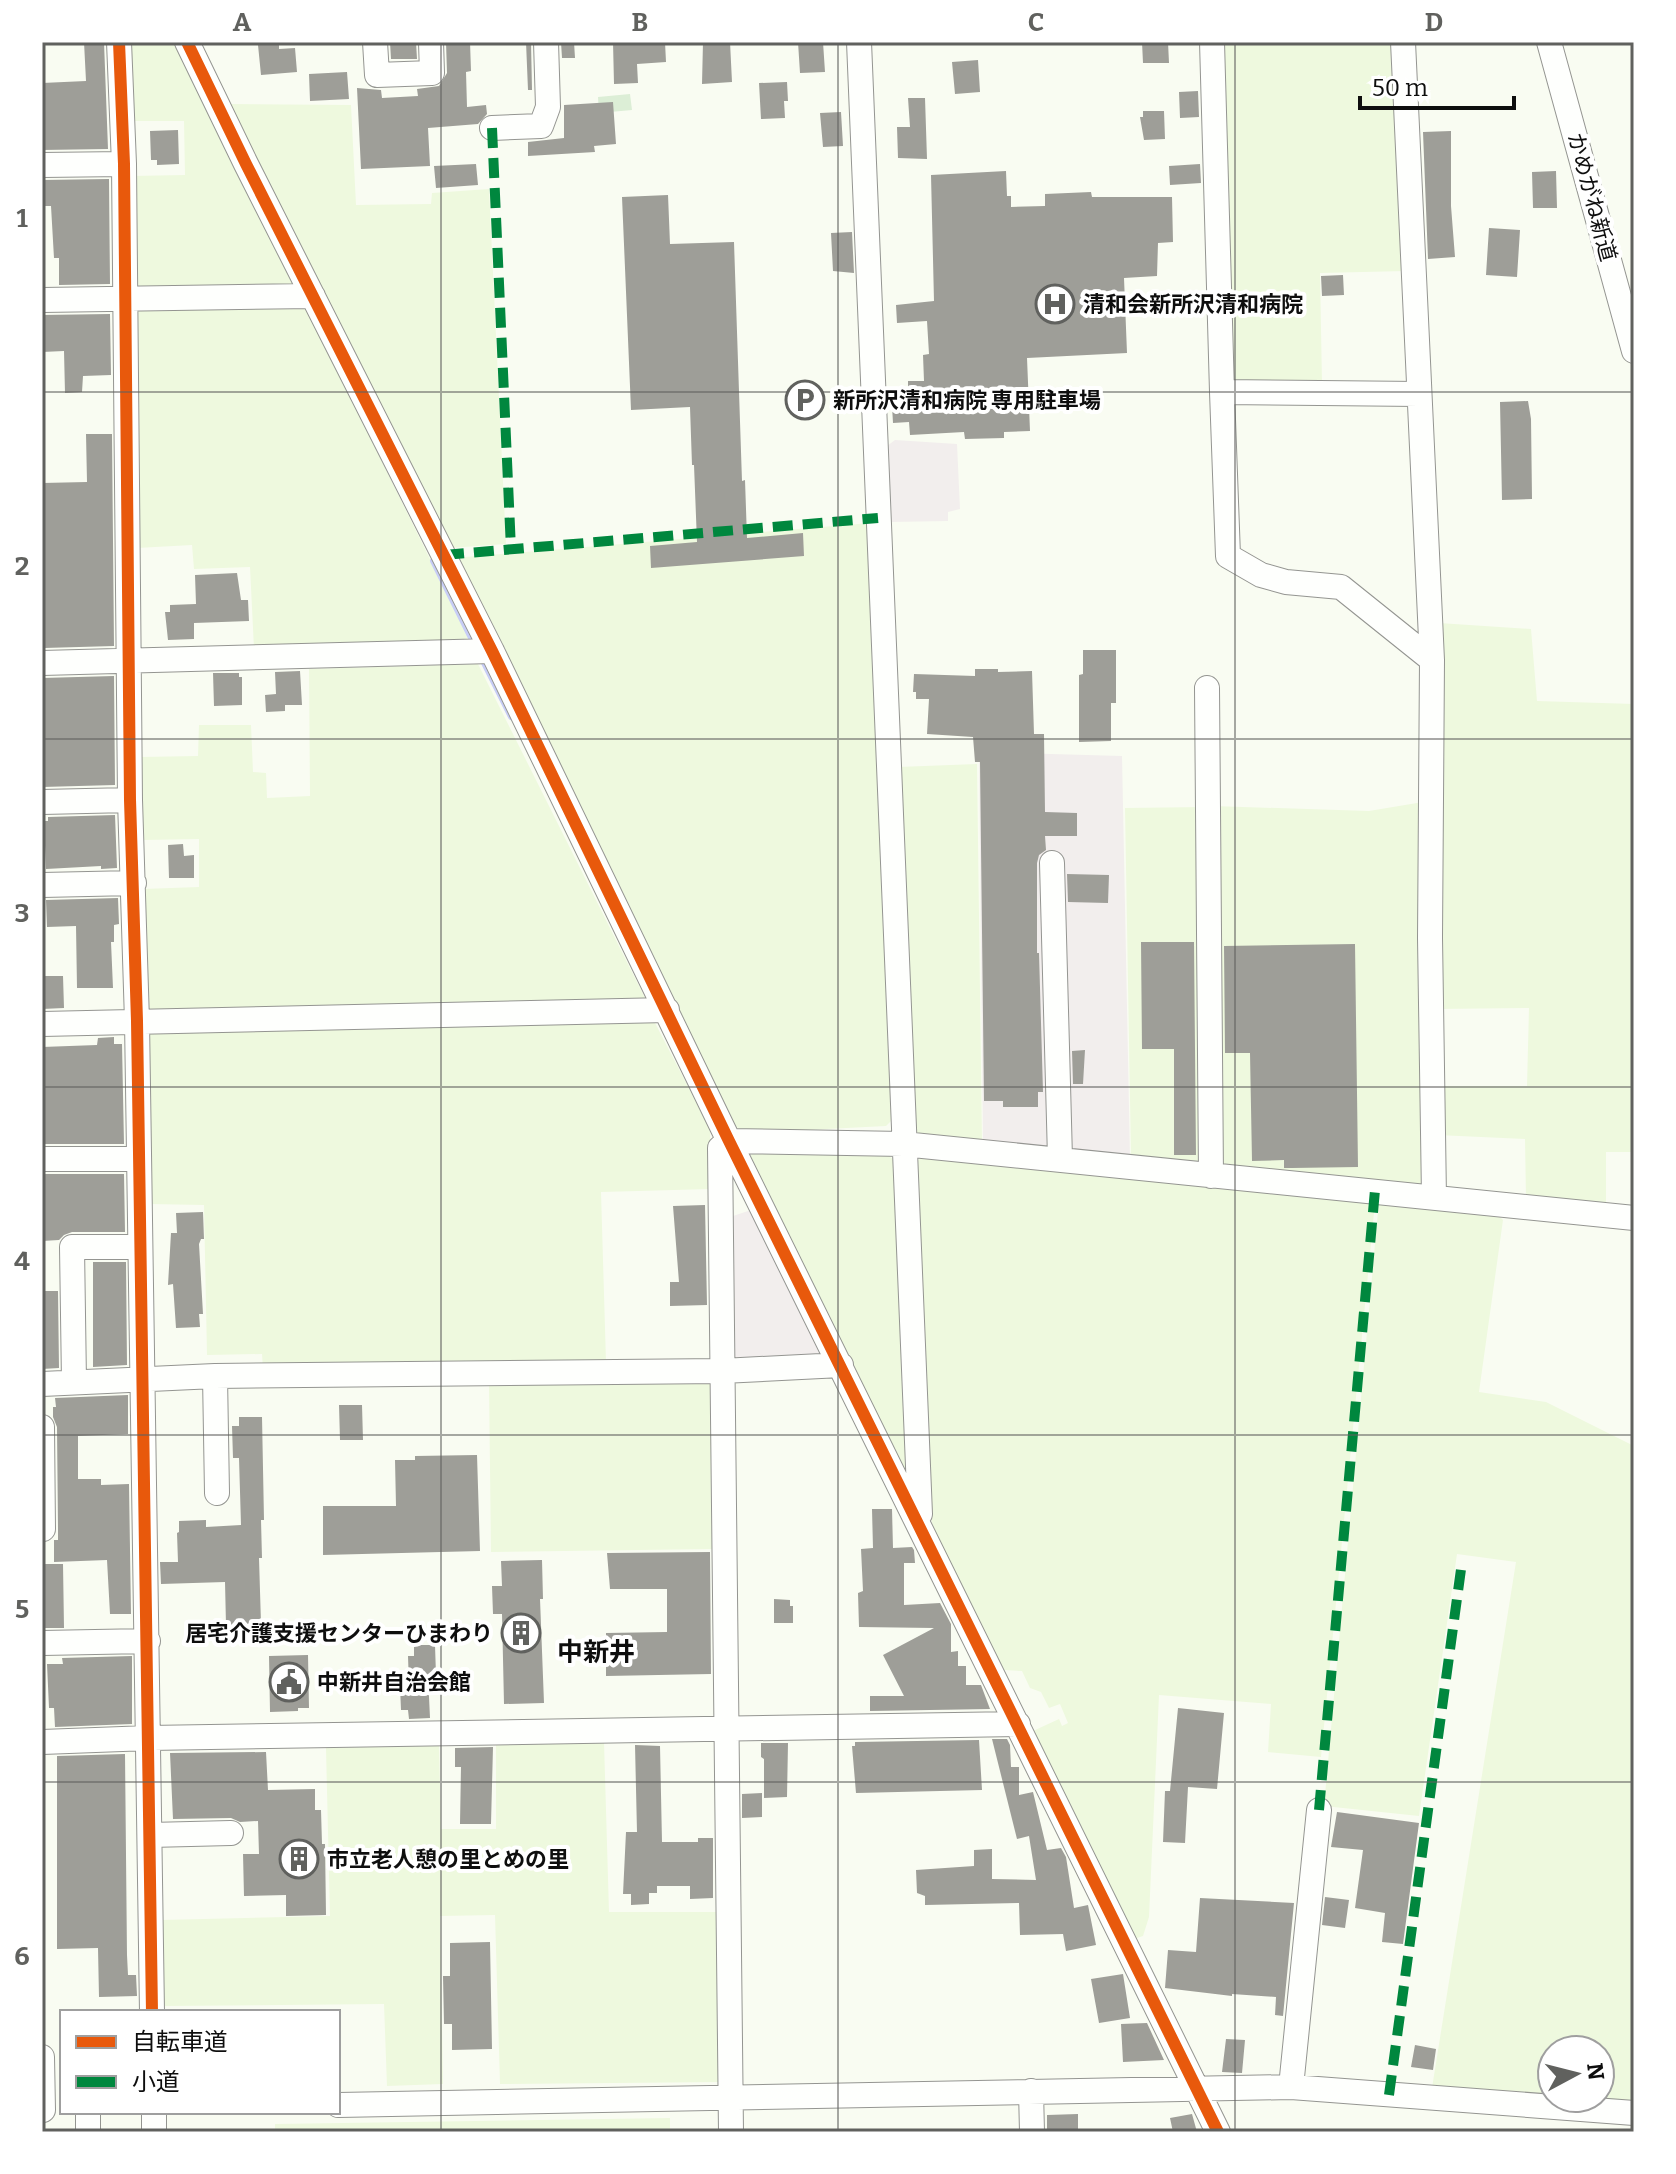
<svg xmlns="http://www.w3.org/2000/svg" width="1676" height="2174" viewBox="0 0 1676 2174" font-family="Bitter,'Noto Sans JP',serif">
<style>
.industrial{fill:#f2eeed}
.farmland{fill:#eef9de}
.cemetery{fill:#dceed6}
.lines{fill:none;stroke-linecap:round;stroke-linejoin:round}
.stream{stroke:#c7cdf6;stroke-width:6}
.building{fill:#9e9e98}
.minor-casing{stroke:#949591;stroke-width:26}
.minor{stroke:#fefffd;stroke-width:24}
.quiet{stroke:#00873e;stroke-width:10;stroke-dasharray:20 10;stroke-linecap:butt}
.cycleway-casing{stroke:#fff;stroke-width:17}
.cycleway{stroke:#e8590c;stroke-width:12}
.grid{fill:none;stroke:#60615e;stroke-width:2;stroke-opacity:0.55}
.labels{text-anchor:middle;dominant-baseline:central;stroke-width:8;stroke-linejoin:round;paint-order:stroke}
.street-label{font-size:22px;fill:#0e0e0e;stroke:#fff}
.poi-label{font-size:22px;font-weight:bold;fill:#0e0e0e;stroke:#fff;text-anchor:start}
.quarter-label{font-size:26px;font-weight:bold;fill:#0e0e0e;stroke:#fff}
.neatline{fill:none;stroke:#60615e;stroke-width:3}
.grid-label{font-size:26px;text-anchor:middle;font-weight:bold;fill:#60615e}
</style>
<rect width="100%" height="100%" fill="#f9fcf2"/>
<!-- industrial -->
<path class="industrial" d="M895 440 957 444 960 509 948 512V521L891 522 887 446Z
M979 752 1122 756 1130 1158 983 1144Z
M751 1210 824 1359 730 1360 727 1218Z"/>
<!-- farmland -->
<path class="farmland" d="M128 42H174L297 288 133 293 131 176 185 175 184 121H130Z
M1309 42H1398L1406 271 1320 273 1322 384H1236L1227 371 1222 45Z
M229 104 351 105 356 205 431 204 432 193 489 189 506 544 449 548Z
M306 308 473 646 254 649 250 567 194 569 192 545 137 548 132 311Z
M870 523 896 1116 886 1126 746 1133 732 1124 453 558Z
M1439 623 1531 629 1537 701 1634 704V1152H1606V1204L1526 1198 1525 1139 1437 1135 1438 1086H1527L1529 1008 1437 1009Z
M478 664 647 1002 147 1015 143 889 199 887V839L143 840 140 757 198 756 199 725H251L253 772 266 773 267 798 310 796 309 669Z
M977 764 982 1144 922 1138 913 1128 898 767Z
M1423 802 1424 1181 1417 1187 1216 1166 1213 806 1369 811Z
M1205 807 1208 1165 1131 1157 1125 808Z
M654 1021 710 1129 711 1189 601 1192 606 1362 263 1369 262 1354 207 1355 204 1205 149 1204 146 1030Z
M755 1150 887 1154 896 1162 909 1469 902 1471 748 1159Z
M923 1155 1375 1202 1321 1757 1268 1752 1271 1704 1159 1695 1149 1917 1143 1936 1134 1939 1033 1731 1059 1719 1062 1726 1068 1723 1060 1704 1049 1708 1041 1692 1030 1688 1022 1671 1004 1670 935 1534 930 1514 915 1164Z
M1379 1200 1494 1211 1503 1220 1479 1392 1546 1402 1634 1446V2104L1563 2098H1600V2050H1552V2097L1432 2088 1516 1562 1457 1554 1419 1816 1324 1806Z
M712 1382 714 1549 491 1552 489 1383Z
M604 1742 609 1912H720L722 2082 500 2084 495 1915 440 1916 443 2084 387 2086 384 2004 163 2006 161 1920 330 1916 326 1748 439 1745 441 1829H496V1745Z
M670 2118V2132H275V2124Z"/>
<!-- cemetery -->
<path class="cemetery" d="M630 94 632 110 599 113 598 97Z"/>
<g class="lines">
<!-- stream -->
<path class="stream" d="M433 561 474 644
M484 663 511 717"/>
</g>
<!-- building -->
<path class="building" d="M84 42H104L108 149 42 150V83L86 81Z
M390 42H416L417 59H391Z
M446 42H470L471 71 466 72 467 107 486 105 487 114 478 124 428 128 430 166 361 169 357 88 381 90 382 98 418 96 417 89 439 86 447 73Z
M526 42H531L532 90H528Z
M561 42H574L575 58H562Z
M613 42H665L666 62 637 64 638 83 614 84Z
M703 42H730L732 82 702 84Z
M798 42H823L825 72 800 73Z
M1142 42H1168L1169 63H1143Z
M279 43V49L295 48 297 72 261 75 258 45Z
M978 60 980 92 955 94 952 62Z
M347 72 349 99 310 101 309 74Z
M787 82 788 101H784L785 118 761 119 759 83Z
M1198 91 1199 117 1180 118 1179 92Z
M908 98H925L927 159 898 158 897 127H910Z
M613 102 616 144 594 146 595 152 528 156V142L564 138V105Z
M1143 111H1164L1165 139 1144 140 1140 117H1143Z
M841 112 843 146 823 147 820 113Z
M178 130 179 164 157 165V160H151L150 131Z
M1451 131V206L1455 257 1428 259 1423 132Z
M476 164 478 185 436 188 434 166Z
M1200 164 1201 183 1170 185 1169 166Z
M1006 171 1007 196H1011V207L1045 206V194L1091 192 1092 197H1172L1173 242 1158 243 1157 276 1124 278 1127 353 1027 358 1030 431 1004 432V438L965 439 964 432 910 435 909 422 893 423 891 389H908V381H924L923 355 929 354 927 321 897 323 896 305 934 301 931 175Z
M1556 171 1557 208H1533L1532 172Z
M109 179 110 284 59 285V258H54L51 206H42V180Z
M668 195 670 244 734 242 742 481 745 480 747 538 803 533 804 556 651 568 650 546 697 542 694 465H692L690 407 631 410 622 197Z
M1489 228 1520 230 1517 277 1486 275Z
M852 232 854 273 833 271 831 233Z
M1343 275 1344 295 1322 296 1321 276Z
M110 314 111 375 83 376 82 392 65 393 64 351 42 352V315Z
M1528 401 1531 419 1532 499 1502 500 1500 402Z
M86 434H112L114 646 44 648 42 483 87 482Z
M237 573 241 600H248L249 621 194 623V639L168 640 165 612H170V605L196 604 195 575Z
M1083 650H1116V703H1111V741L1079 742V675L1083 674Z
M975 669H998V672L1032 671 1034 734H1044L1045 812 1077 813V836H1045L1046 850 1039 855 1037 863V953H1039L1043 1092H1038V1107H1003V1101H984L980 762H975L973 737 927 734 929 699H916V692H913L914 674 975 676Z
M300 671 302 705H285V711L266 712 265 695 276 694 275 672Z
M213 673H239V677H242V705L214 706Z
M114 676 115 785 42 787V678Z
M115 815 117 868 101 869V866L46 869 44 821H48V817Z
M183 844 184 856 194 855V878H169L168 845Z
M1067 874 1109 875 1108 903 1068 902Z
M118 898 119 924 114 925V942H111L113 988H77L76 926 47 927 46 900Z
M1141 942H1194L1196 1155H1174V1049H1142Z
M1355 944 1358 1167 1292 1168H1284V1160L1252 1161 1250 1053H1225L1224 946Z
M42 976H63L64 1008 42 1009Z
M114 1037V1044H122L124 1144H42V1047L97 1045 98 1038Z
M1085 1050 1083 1084H1073L1072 1051Z
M42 1174H124L125 1232H72L64 1235 59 1240 42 1241Z
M705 1205 707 1305 670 1306V1282H679L673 1206Z
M203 1212 204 1239H201L199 1244 203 1314H199L200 1327 176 1328 173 1284 168 1285 171 1233H177L176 1213Z
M93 1262H126L127 1365 93 1367Z
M42 1291H58L59 1368 42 1369Z
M128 1395V1434L78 1436V1479H101V1485L129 1484 131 1614H110L107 1560 54 1562V1540H58V1529L57 1427 53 1417V1407H56L55 1398Z
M339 1405H362L363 1440H340Z
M239 1417H262L264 1520H261L262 1558H259L261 1624 226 1625 225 1582 161 1584 160 1562H178L177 1533 179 1532V1521L206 1520V1527L241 1525 239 1458H233L232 1426H239Z
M477 1455 480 1551 323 1555V1506H396L395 1460H415V1456Z
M872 1509H892L893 1548 912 1547 914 1550 915 1563H904V1605L940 1603 951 1624V1652L958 1651V1666H966V1685H981L990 1709 870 1711V1696H904L883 1655 934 1628 859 1627 858 1593 863 1591 861 1549 873 1548Z
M710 1552 711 1674 606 1676V1633L667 1632V1589H610L607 1553Z
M542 1560 543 1599H540L544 1703 504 1704 502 1614H493L492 1586H502L501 1561Z
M42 1564H63L64 1628H42Z
M774 1599 790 1600V1606H793V1623H774Z
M414 1645H435L436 1675H428L430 1718 409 1719 408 1710H401L400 1686H409L408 1656H414Z
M308 1655 309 1708H298V1711L270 1712 269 1656Z
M132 1656V1724L55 1727 54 1708H49L47 1664H63L62 1658Z
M1178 1708 1224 1713 1217 1789 1188 1787 1185 1843 1163 1842 1165 1791H1170Z
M992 1739H1007L1010 1745 1011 1767H1019V1795L1033 1792 1047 1850 1061 1848 1066 1857 1074 1908 1088 1905 1096 1945 1066 1951 1063 1934 1020 1935 1019 1903 925 1905V1896L917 1893 916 1870 974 1866V1850L992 1849V1879L1036 1880 1029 1836 1017 1839Z
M979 1740 982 1790 856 1793 852 1746H855V1742Z
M761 1743H788L787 1797 764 1798V1759L761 1757Z
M635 1745 660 1746 662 1842H698V1838H713V1898L690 1899V1886H657V1893H649V1904L631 1905V1894H623L626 1832H637Z
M493 1747 491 1824H460L461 1767H455V1748Z
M266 1752 268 1790 315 1789V1810H321L322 1844H325L326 1915 286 1916V1895L244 1896 243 1854H259L258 1821 240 1822 231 1818 173 1819 170 1753Z
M125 1754 127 1955 128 1975H136L137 1996 99 1997 98 1948 57 1949V1756Z
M762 1793V1817L742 1818V1794Z
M1337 1812 1419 1823 1403 1944 1382 1942 1385 1913 1355 1908 1363 1850 1331 1847Z
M1325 1897 1349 1900 1345 1928 1322 1925Z
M1200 1898 1294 1903 1283 2016 1275 2015 1276 1997 1232 1994V1996L1165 1988 1168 1950 1196 1952Z
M490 1942 492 2049 452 2050V2024H444L443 1976H450V1943Z
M1123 1974 1130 2018 1099 2023 1091 1979Z
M1147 2023 1164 2060 1123 2062 1121 2024Z
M1226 2039 1245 2040 1242 2073 1222 2072Z
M1415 2045 1436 2049 1433 2070 1411 2067Z
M1078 2114V2132H1047V2115Z
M1192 2114 1197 2132H1173L1170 2118Z"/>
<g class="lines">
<defs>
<path id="minor" d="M119 42 124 164 130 800 137 1021 152 2012
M187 42 246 164 492 651 729 1141 1218 2132
M375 42 377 75 432 73 431 42
M859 42 920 1514
M1212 42 1222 392 1419 394
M1403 42 1432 660 1430 938 1434 1197
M1549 42 1634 351
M492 128 541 126 548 107 546 42
M42 165 124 164
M42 300 313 296
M1222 392 1228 556 1261 575 1286 582 1341 587 1432 660
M42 663 492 651
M1207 688 1211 1176
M42 802 130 800
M1052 863 1060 1158
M42 885 134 883
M42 1024 667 1010
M42 1159H138
M215 1376 217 1493
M74 1382 72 1247H139
M42 1384 215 1376 722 1371 841 1365
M42 1427 43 1529
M42 1643 148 1641
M42 1742 149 1738 1018 1724
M150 1835 231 1833
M42 2057 43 2110
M1291 2087 1319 1810
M1031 2091 1032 2132
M338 2105 1291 2087 1634 2113
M88 2112V2132
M154 2112V2132
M731 2132 720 1148 729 1141 903 1144 1634 1218"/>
</defs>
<!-- minor casing -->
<use href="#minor" class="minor-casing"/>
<!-- minor -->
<use href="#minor" class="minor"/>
<!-- quiet -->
<path class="quiet" d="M492 128 511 549
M444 555 878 518
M1319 1810 1375 1190
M1389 2095 1462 1562"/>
<defs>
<path id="cycleway" d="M119 42 124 164 130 800 137 1021 152 2012
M187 42 246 164 492 651 729 1141 1218 2132"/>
</defs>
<!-- cycleway casing -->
<use href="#cycleway" class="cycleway-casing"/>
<!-- cycleway -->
<use href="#cycleway" class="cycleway"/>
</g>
<!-- grid -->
<path class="grid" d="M441 42V2132M838 42V2132M1235 42V2132M42 392H1634M42 739H1634M42 1087H1634M42 1435H1634M42 1782H1634"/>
<!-- icons -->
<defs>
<symbol id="hospital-ring" viewBox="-11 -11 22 22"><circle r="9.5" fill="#fff" stroke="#60615e" stroke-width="1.5"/><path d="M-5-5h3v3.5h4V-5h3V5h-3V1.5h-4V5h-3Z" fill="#60615e"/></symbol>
<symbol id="parking-ring" viewBox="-11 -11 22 22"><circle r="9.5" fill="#fff" stroke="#60615e" stroke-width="1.5"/><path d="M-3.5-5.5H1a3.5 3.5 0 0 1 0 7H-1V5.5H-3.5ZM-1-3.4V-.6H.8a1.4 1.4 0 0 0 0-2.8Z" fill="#60615e"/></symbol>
<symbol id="building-ring" viewBox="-11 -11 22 22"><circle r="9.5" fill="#fff" stroke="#60615e" stroke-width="1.5"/><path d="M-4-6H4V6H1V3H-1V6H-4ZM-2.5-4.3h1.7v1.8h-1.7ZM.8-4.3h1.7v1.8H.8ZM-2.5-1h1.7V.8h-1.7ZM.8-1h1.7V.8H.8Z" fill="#60615e"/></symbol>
<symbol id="civic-ring" viewBox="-11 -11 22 22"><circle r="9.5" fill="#fff" stroke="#60615e" stroke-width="1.5"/><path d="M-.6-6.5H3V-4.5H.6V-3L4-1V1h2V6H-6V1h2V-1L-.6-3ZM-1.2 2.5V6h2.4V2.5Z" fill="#60615e"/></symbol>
</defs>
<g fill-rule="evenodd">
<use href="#hospital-ring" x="1033" y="282" width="44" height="44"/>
<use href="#parking-ring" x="783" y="378" width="44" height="44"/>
<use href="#building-ring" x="499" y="1611" width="44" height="44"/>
<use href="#civic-ring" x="267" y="1660" width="44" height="44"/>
<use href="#building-ring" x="277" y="1837" width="44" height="44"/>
</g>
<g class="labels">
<!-- street labels -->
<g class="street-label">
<text transform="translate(1592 197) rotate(75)">かめがね新道</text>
</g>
<!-- poi labels -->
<g class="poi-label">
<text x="1083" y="304">清和会新所沢清和病院</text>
<text x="833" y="400">新所沢清和病院 専用駐車場</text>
<text x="493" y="1633" text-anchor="end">居宅介護支援センターひまわり</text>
<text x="317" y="1682">中新井自治会館</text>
<text x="327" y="1859">市立老人憩の里とめの里</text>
</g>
<!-- quarter labels -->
<g class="quarter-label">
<text x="596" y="1652">中新井</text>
</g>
</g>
<!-- border -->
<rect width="1676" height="2174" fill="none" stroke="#ffffff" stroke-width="88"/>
<!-- legend -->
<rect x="60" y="2010" width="280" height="104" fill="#ffffff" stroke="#9f9f9f" stroke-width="2"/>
<rect x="76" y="2036" width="40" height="12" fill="#e8590c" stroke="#9f9f9f" stroke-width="2"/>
<text x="132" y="2050" font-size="24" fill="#0e0e0e">自転車道</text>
<rect x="76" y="2076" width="40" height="12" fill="#00873e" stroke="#9f9f9f" stroke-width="2"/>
<text x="132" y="2090" font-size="24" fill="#0e0e0e">小道</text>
<!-- north arrow -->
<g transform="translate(1576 2074) rotate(83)"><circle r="38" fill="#ffffff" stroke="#9f9f9f" stroke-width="2"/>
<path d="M0-6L14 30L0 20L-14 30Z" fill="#60615e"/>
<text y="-12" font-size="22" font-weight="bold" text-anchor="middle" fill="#0e0e0e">N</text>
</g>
<!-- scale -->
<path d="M1360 96v12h154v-12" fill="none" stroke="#0e0e0e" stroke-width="4"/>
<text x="1372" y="96" font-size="24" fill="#0e0e0e" stroke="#ffffff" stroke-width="6" paint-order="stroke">50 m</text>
<rect x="44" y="44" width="1588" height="2086" class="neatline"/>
<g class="grid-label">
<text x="242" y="31">A</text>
<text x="640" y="31">B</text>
<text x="1036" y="31">C</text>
<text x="1434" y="31">D</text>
<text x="22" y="227">1</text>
<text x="22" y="575">2</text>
<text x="22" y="922">3</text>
<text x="22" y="1270">4</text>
<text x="22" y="1618">5</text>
<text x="22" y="1965">6</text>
</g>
</svg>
